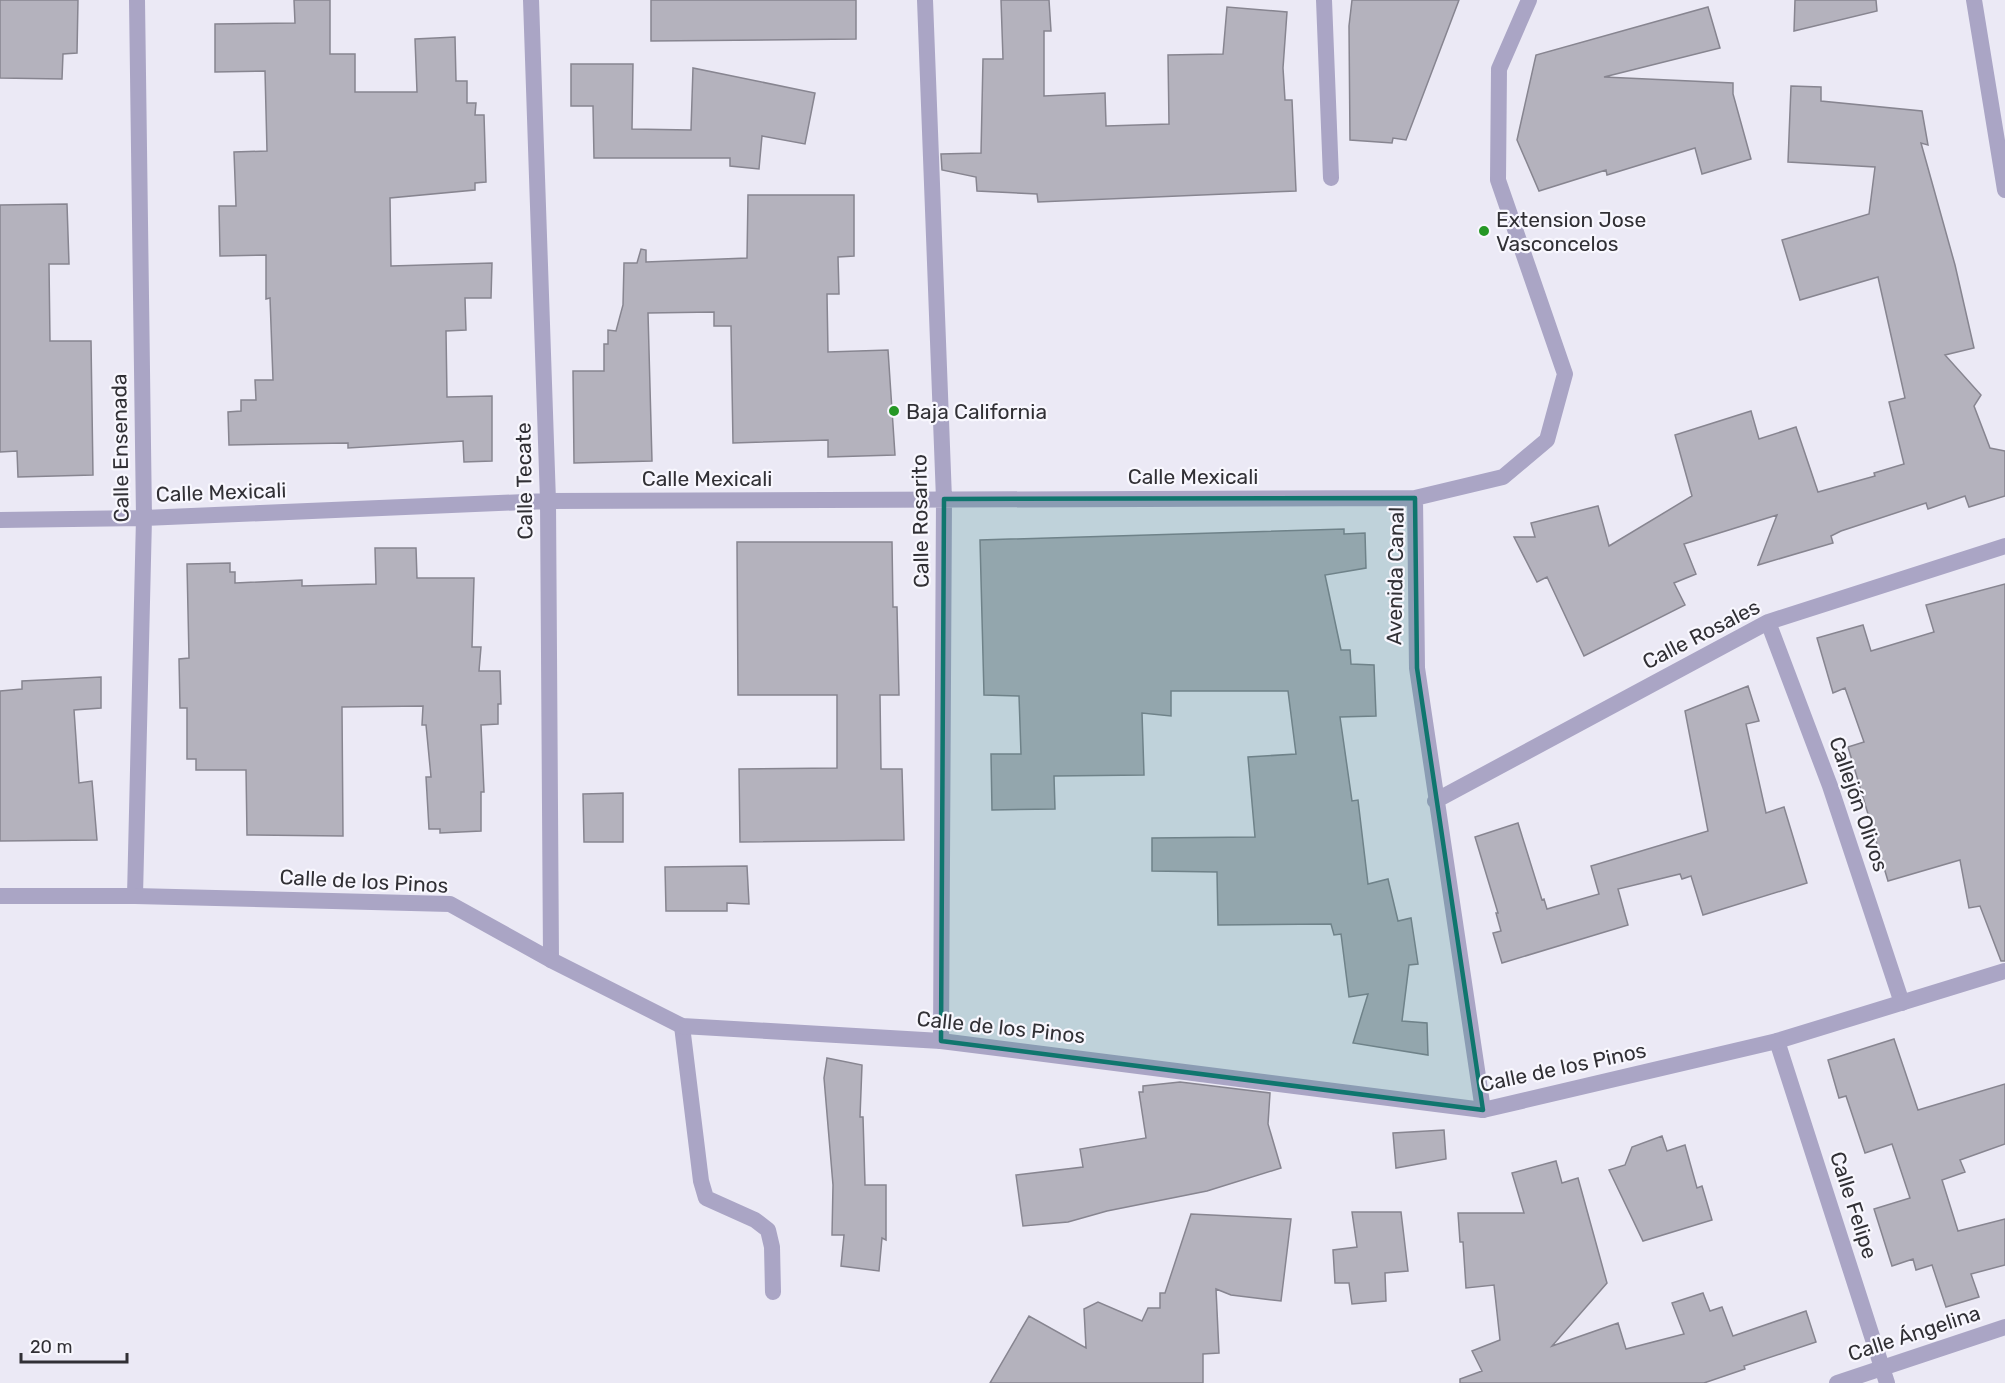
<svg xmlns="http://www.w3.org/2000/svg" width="2005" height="1383" viewBox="0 0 2005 1383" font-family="Rubik,sans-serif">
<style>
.building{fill:#b4b2bd;stroke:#878590;stroke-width:1.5}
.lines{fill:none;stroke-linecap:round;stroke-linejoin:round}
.service{stroke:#aaa5c5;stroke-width:16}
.minor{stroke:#aaa5c5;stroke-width:16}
.tertiary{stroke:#aaa5c5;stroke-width:16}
.marked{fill:#0f766e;fill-opacity:0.2;stroke:#0f766e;stroke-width:4.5;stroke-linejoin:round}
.poi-dot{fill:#259725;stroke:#f8f7fe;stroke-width:2}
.labels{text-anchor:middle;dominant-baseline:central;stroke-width:4.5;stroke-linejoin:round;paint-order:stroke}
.poi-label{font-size:21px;fill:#313035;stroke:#f8f7fe;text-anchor:start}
.street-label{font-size:21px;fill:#313035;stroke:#f8f7fe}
</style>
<rect width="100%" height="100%" fill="#ebe9f5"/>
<!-- building -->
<path class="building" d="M0 0H78L77 53 63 54 62 79 0 78Z
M294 0H330V54H355V92H417L415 39 455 37 456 81H467V103H476L475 115H484L486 182 475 183V190L390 198 391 266 492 263 491 298H465L466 330 446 331 447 397 492 396V461L464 462 463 441 348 448V443L229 445 228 412 241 411V400H256L255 380H273L270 298 266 299V255L220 256 219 206H236L234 152 267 151 265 71 215 72V24L295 23Z
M651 0H856V39L651 41Z
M1001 0H1049L1051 31H1044V96L1105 93 1106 126 1169 124 1168 55 1223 54 1227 7 1287 12 1283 68 1285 100H1292L1296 191 1038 202 1037 194 977 191 976 177 942 170 941 154 981 153 983 59H1003Z
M1352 0H1459L1406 140 1393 138 1392 143 1350 140 1349 26Z
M1795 0H1876L1877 11 1794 31Z
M1708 7 1720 48 1604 77 1733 83V94L1751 159 1702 174 1695 148 1607 175 1606 170 1539 191 1517 140 1536 55Z
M571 64H633L632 129 691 130 693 68 815 93 805 144 762 136 759 169 730 166V158H594L593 106H571Z
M1791 86 1821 87V101L1922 111 1928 145 1921 143 1955 265 1974 348 1945 355 1981 395 1974 406 1990 448 2005 451V496L1969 507 1965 496 1928 509 1926 503 1841 531 1831 536 1833 543 1758 565 1777 515 1684 544 1696 574 1674 583 1685 605 1584 656 1547 577 1537 582 1514 537H1535L1531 523 1598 506 1609 546 1692 496 1675 435 1751 411 1759 439 1796 427 1818 492 1875 476 1874 473 1904 464 1889 402 1905 398 1878 277 1800 300 1782 240 1869 214 1875 167 1788 162Z
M748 195H854V256L838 257 839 294H827L828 352 888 350 895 455 828 457V440L733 443 731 326H714V312L648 313 652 461 574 463 573 371H604V344H608V330L616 331 623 305 624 263H637L641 249 646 250V262L747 258Z
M67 204 69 264H49L50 341H91L93 475 18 477 17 451 0 452V205Z
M1344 529V534L1365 533 1366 568 1325 575 1341 650H1350L1351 664 1374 665 1376 716 1340 717 1352 801 1358 800 1368 884 1388 879 1398 921 1411 918 1418 964 1409 965 1402 1021 1427 1023 1428 1055 1353 1043 1368 994 1349 997 1341 934 1334 935 1331 924 1218 925 1217 872 1152 871V838L1255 837 1248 757 1296 754 1288 691H1171V716L1142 713 1144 775 1054 776 1055 809 992 810 991 754H1021L1019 696 984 695 980 540Z
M737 542H892L893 607H897L899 695H880L881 769H902L904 840 740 842 739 769 837 768V695H738Z
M375 548H416L417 578H474L472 647H481L479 671H500L501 704H498V724L481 725 484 792H481V831L440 833V829H429L426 777H431L426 725H422L423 706 342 707 343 836 247 835 246 770H196V759H187V708H180L179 659 189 658 187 564 230 563V572H235V583L302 580V586L376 584Z
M2005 584V961H2001L1980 906 1969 908 1960 860 1888 881 1848 747 1864 742 1845 688 1833 693 1817 638 1863 625 1871 651 1934 632 1926 605Z
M101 677V708L74 710 79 783 92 781 97 840 0 841V691L22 689V681Z
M1748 686 1759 721 1746 724 1766 813 1784 807 1807 883 1703 915 1691 876 1682 879 1680 874 1618 889 1628 925 1502 963 1493 933 1501 931 1496 913H1498L1475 837 1518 823 1542 900 1544 899 1547 909 1599 894 1591 866 1708 831 1685 711Z
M623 793V842H584L583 794Z
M747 866 749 904 727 903V911H666L665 867Z
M1894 1039 1918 1110 2005 1084V1144L1960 1160 1965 1172 1942 1180 1958 1231 2005 1219V1265L1971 1274 1979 1297 1946 1307 1932 1265 1916 1270 1913 1259 1892 1266 1874 1209 1910 1198 1892 1144 1865 1153 1846 1096 1839 1098 1828 1060Z
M827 1058 862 1065 860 1117H863L865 1185H886V1240L882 1238 879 1271 841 1266 844 1235H832L833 1185 824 1078Z
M1180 1082 1270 1093 1268 1124 1281 1168 1207 1191 1107 1211 1068 1222 1023 1226 1016 1175 1083 1167 1080 1149 1146 1138 1139 1092H1143V1086Z
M1444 1130 1446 1159 1396 1168 1393 1133Z
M1662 1136 1667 1151 1685 1145 1697 1188 1702 1186 1712 1220 1643 1241 1609 1170 1625 1165 1632 1147Z
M1556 1161 1562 1183 1578 1178 1607 1283 1552 1346 1618 1323 1626 1349 1684 1334 1672 1303 1703 1293 1710 1311 1722 1307 1733 1336 1806 1311 1816 1342 1744 1366 1745 1369 1704 1383H1460V1379L1482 1371 1472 1351 1500 1340 1494 1285 1466 1288 1463 1242H1460L1458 1213H1524L1512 1173Z
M1352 1212H1401L1408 1271 1385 1273 1386 1301 1352 1304 1349 1283H1335L1333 1250 1357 1247Z
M1191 1214 1291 1219 1281 1301 1231 1295 1216 1289 1219 1353 1203 1354V1383H990L1029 1316 1086 1348 1084 1309 1098 1302 1142 1321 1148 1308H1160V1293H1165Z"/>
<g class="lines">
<!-- service -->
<path class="service" d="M682 1026 701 1181 706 1198 755 1220 768 1230 772 1247 773 1292"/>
<!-- minor -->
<path class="minor" d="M531 0 548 501 551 960
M925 0 944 499 941 1041
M1324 0 1331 178
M1974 0 2005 190
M1415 498 1417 668 1483 1110
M0 520 144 518 548 501 1415 498 1503 477 1547 440 1565 374 1498 180 1499 69 1529 0
M1768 622 1830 786 1902 1003
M1435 801 1768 622 2005 546
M135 896 144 518 137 0
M1777 1041 1887 1383
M1837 1383 2005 1327"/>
<!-- tertiary -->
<path class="tertiary" d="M0 896H135L450 904 551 960 682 1026 941 1041 1483 1110 1777 1041 2005 971"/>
</g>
<!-- marked area -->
<path class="marked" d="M1415 498 1417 668 1483 1110 941 1041 944 499Z"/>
<!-- markers -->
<g class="poi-dot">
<circle cx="1484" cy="231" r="6"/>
<circle cx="894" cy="411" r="6"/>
</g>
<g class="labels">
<!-- poi labels -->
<g class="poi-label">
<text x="1496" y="219">Extension Jose<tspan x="1496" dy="24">Vasconcelos</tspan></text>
<text x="906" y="411">Baja California</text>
</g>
<!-- street labels -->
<g class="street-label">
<text transform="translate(120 448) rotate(-91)">Calle Ensenada</text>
<text x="1193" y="476">Calle Mexicali</text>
<text x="707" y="478">Calle Mexicali</text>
<text transform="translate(524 481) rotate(-91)">Calle Tecate</text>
<text transform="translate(221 492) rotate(-2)">Calle Mexicali</text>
<text transform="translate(920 521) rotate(-91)">Calle Rosarito</text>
<text transform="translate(1395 576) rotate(-89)">Avenida Canal</text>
<text transform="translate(1701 634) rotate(-27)">Calle Rosales</text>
<text transform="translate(1859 804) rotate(71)">Callejón Olivos</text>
<text transform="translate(364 881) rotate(3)">Calle de los Pinos</text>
<text transform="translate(1001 1027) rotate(6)">Calle de los Pinos</text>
<text transform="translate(1563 1067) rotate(-12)">Calle de los Pinos</text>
<text transform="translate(1854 1205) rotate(72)">Calle Felipe</text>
<text transform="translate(1914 1333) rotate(-18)">Calle Ángelina</text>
</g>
</g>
<!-- scale -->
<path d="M21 1353v9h106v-9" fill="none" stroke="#313035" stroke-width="3"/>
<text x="30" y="1353" font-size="18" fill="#313035" stroke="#f8f7fe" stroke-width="4.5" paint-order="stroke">20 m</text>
</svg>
